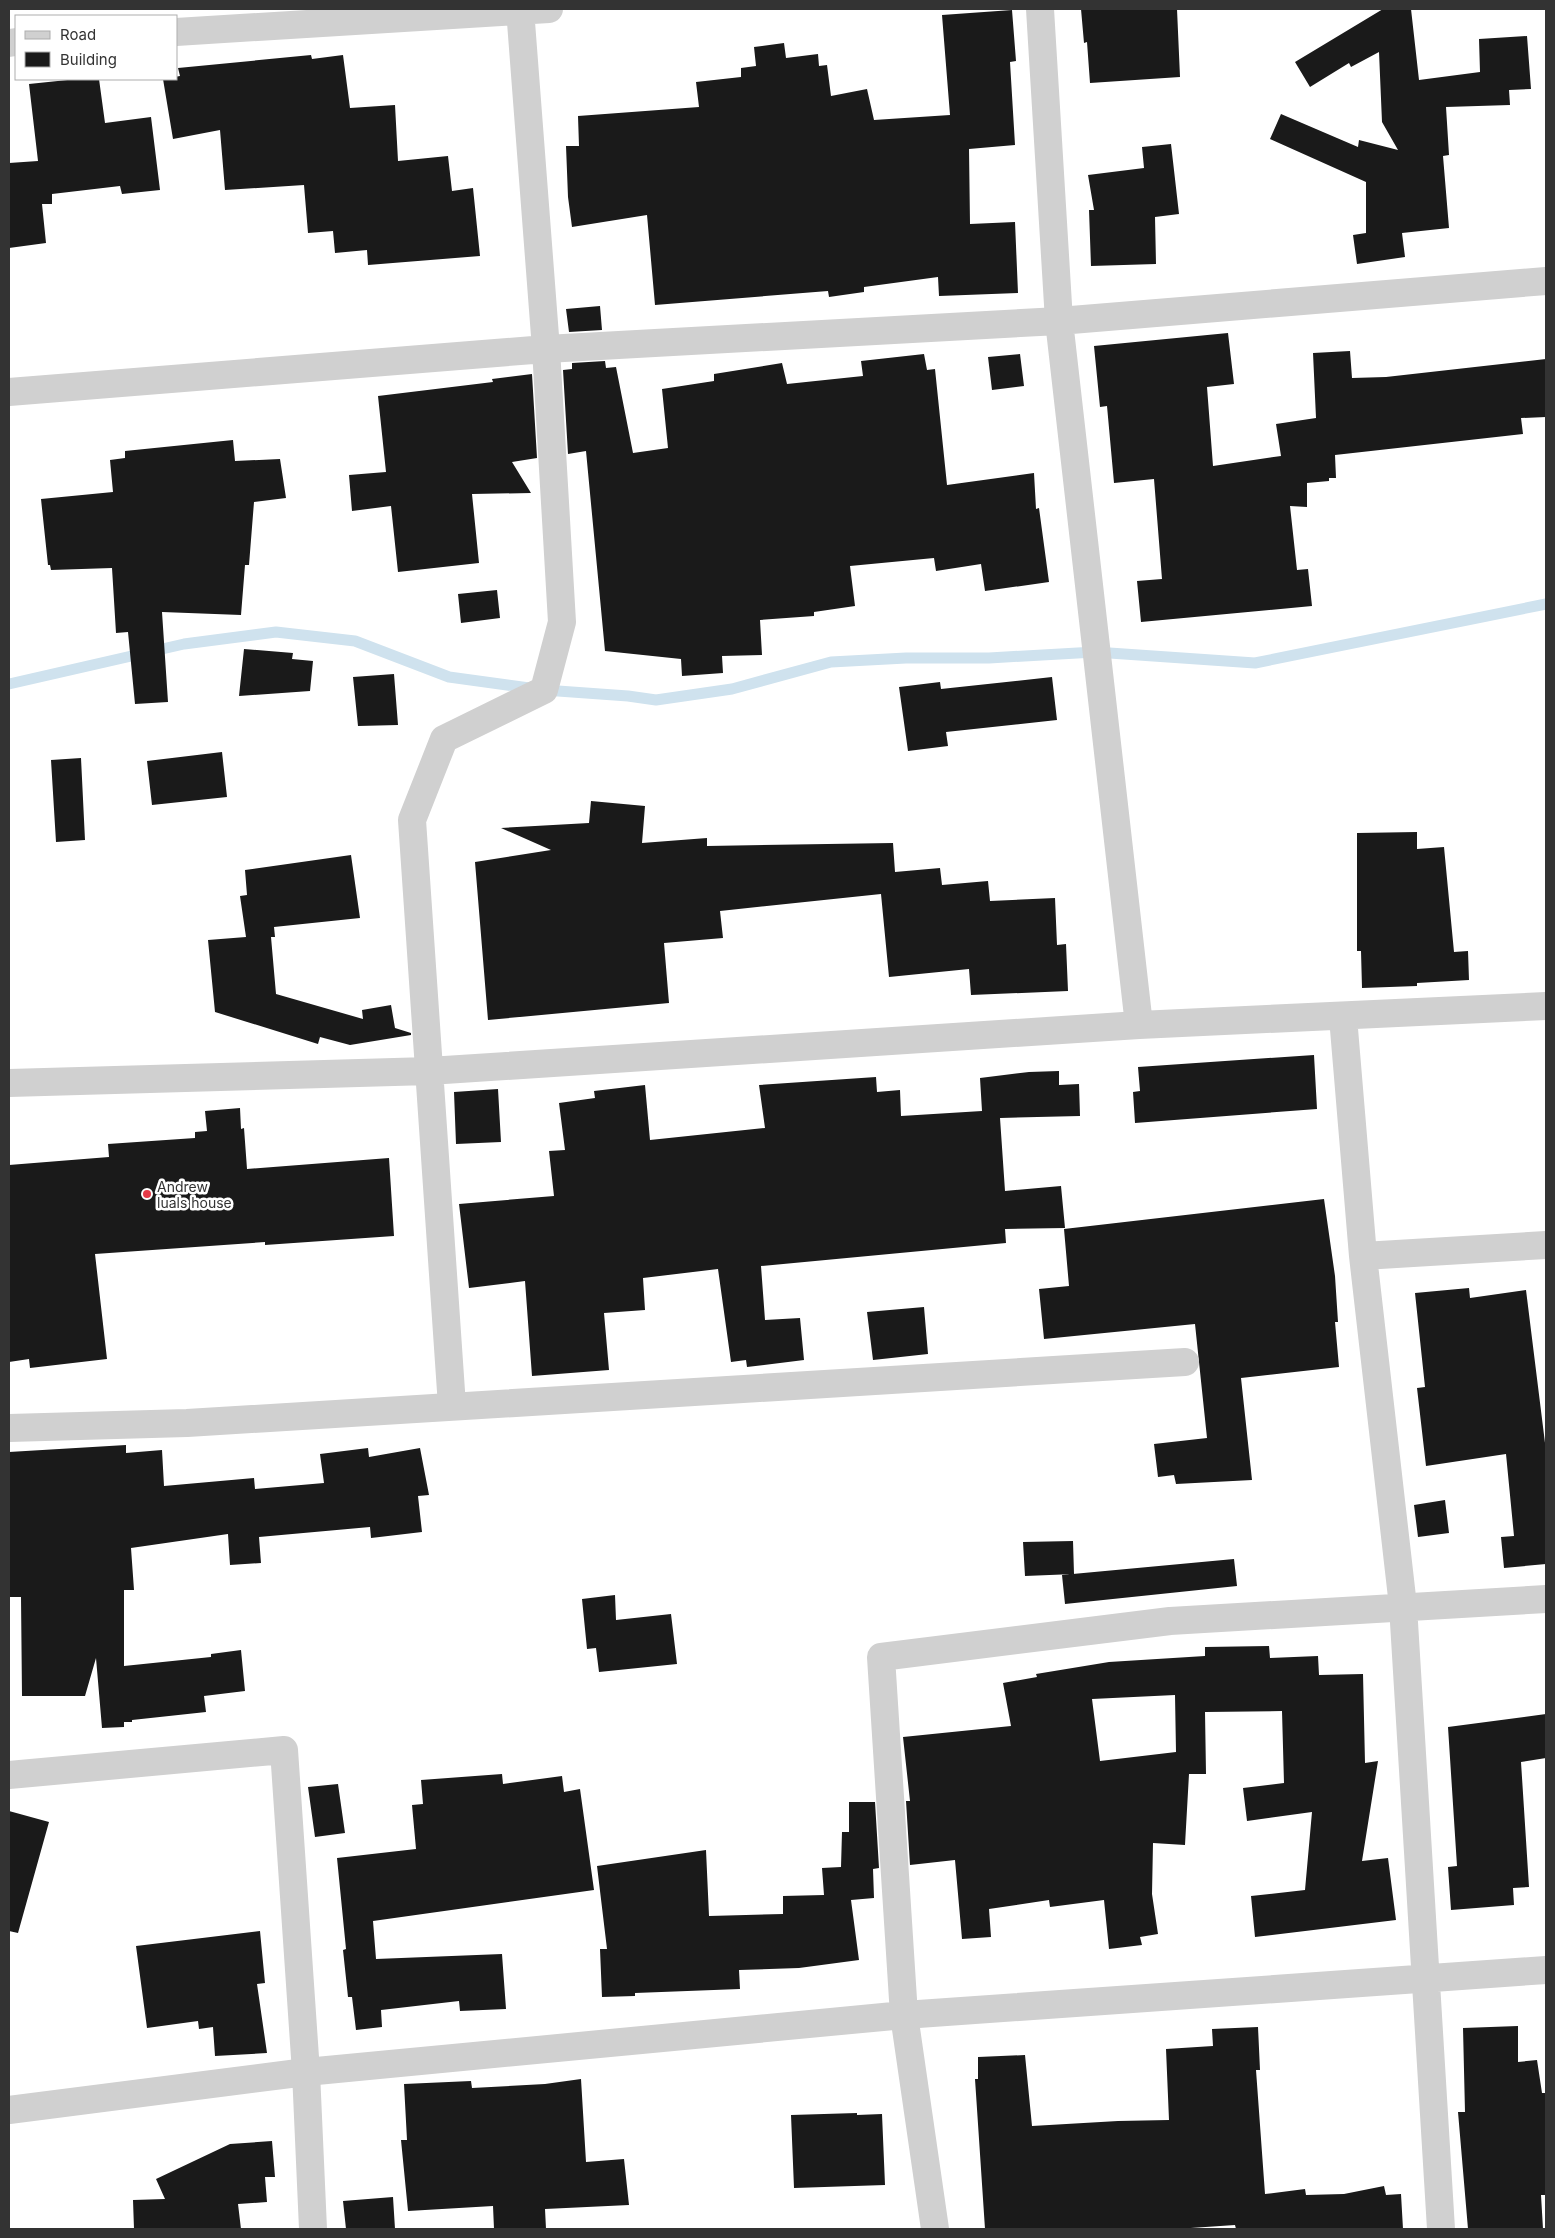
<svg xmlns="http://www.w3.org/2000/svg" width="1555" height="2238" viewBox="0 0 1555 2238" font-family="Inter,sans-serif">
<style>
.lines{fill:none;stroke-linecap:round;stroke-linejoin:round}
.stream{stroke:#cfe2ee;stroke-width:11}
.building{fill:#1a1a1a;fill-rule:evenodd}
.minor{stroke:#d0d0d0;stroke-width:28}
.poi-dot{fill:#e63946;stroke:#fff;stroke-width:2}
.labels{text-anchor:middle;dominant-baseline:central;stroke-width:5;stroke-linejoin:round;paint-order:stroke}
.poi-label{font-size:14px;fill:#333;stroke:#fff;text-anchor:start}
</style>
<rect width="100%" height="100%" fill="#fff"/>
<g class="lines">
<!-- stream -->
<path class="stream" d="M9 684 184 644 276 632 355 641 449 677 544 690 628 696 656 700 732 689 831 662 906 658H989L1095 652 1255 663 1546 604"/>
</g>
<!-- building -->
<path class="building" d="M1081 9H1177L1180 77 1090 83 1087 42 1084 43Z
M1383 9H1411L1419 80 1480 72 1479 39 1527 36 1531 89 1509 90 1510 105 1446 107 1449 155 1443 156 1449 228 1402 233 1405 257 1357 264 1353 235 1366 233V182L1270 139 1281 114 1358 147 1359 140 1398 150 1382 122 1379 52 1351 67 1349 63 1310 87 1295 62Z
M1012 10 1016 61 1010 62 1015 145 969 149 970 224 1015 222 1018 293 939 296 938 277 864 287V292L829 297 828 291 655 305 647 215 572 227 568 197 566 146H579L578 116 699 107 696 82 741 77V68L756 66 754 47 784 43 786 58 818 54 819 66 827 65 831 96 867 89 874 120 950 115 942 15Z
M311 55 312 59 343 55 350 108 395 105 398 161 448 156 452 191 473 188 480 256 368 265 367 250 335 253 333 231 308 233 304 185 225 190 220 130 173 139 163 79 180 76 178 68Z
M77 79H99L105 123 151 117 160 190 122 194 120 186 52 194V204H42L46 243 9 248V163L38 161 29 84Z
M1171 144 1179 214 1155 217 1156 264 1091 266 1089 210H1094L1088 175 1144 168 1142 147Z
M600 306 602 330 569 332 566 309Z
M1228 333 1234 384 1207 387 1213 466 1281 456 1276 424 1316 418 1313 353 1350 351 1352 378 1386 377 1546 359V417L1521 418 1523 434 1335 455 1336 478H1329V481L1307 483V507L1290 506 1297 570 1308 569 1312 606 1141 622 1137 581 1162 579 1154 479 1114 483 1107 406 1100 407 1094 346Z
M924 354 927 370 935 369 947 485 1034 473 1036 509 1039 508 1049 582 985 591 981 564 936 571 934 558 850 566 855 606 814 612V616L760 620 762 655 722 656 723 673 682 676 681 659 605 651 586 451 568 454 563 370 572 369V363L605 361 606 368 616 367 633 453 668 448 662 389 714 381V374L782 363 787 384 863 376 861 361Z
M1020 354 1024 386 992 390 988 357Z
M532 374 537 458 512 462 531 493 472 494 479 563 398 572 391 506 352 511 349 475 386 472 378 396 493 382 492 379Z
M233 440 235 461 280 459 286 498 254 502 249 565H245L241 615 162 612 168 702 135 704 128 632 116 633 112 568 51 570 50 565H48L41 499 113 492 110 460 125 458V451Z
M497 590 500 618 461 623 458 594Z
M244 649 293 653 292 659 313 661 310 691 239 696Z
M394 674 398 725 358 726 353 677Z
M1052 677 1057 720 946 732 948 746 908 751 899 687 940 682 941 689Z
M222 752 227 797 152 805 147 761Z
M81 758 85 840 56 842 51 760Z
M591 801 645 806 642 843 707 838V846L893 843 895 872 940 868 942 885 988 881 990 901 1055 898 1057 945 1066 944 1068 991 971 995 969 969 889 977 881 894 720 911 723 938 664 943 669 1003 488 1020 475 862 551 850 501 828 589 823Z
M1417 832V849L1444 847 1454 952 1468 951 1469 980 1417 983V986L1362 988 1361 951H1357V833Z
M351 855 360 918 274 927 275 937H271L276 994 363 1019 362 1010 391 1005 395 1028 411 1033V1035L350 1045 320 1037 318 1044 215 1012 208 940 246 937 240 896 247 895 245 870Z
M1314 1055 1317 1109 1135 1123 1133 1092 1140 1091 1138 1067Z
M1059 1071V1085L1079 1084 1080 1116 1000 1118 1005 1191 1061 1186 1065 1228 1005 1229 1006 1243 761 1266 765 1320 800 1318 804 1360 747 1367 746 1360 731 1362 718 1269 643 1278 645 1310 604 1313 609 1370 532 1376 525 1281 469 1288 459 1204 554 1196 549 1151 565 1150 559 1103 595 1098 594 1091 645 1085 650 1140 765 1128 759 1085 876 1077 877 1092 900 1090 901 1116 982 1111 980 1078 1029 1072Z
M498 1089 501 1142 456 1144 454 1092Z
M240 1108 241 1129 244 1128 247 1169 389 1158 394 1236 265 1245V1242L95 1254 107 1359 30 1368 29 1359 9 1362V1165L109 1157 108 1144 195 1138V1132L207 1131 205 1111Z
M1324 1199 1335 1276 1338 1322H1335L1339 1367 1241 1378 1252 1480 1176 1484 1174 1475 1158 1477 1154 1444 1207 1438 1195 1324 1044 1339 1039 1289 1069 1286 1064 1229Z
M1469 1288 1470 1298 1526 1290 1546 1451V1564L1504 1568 1501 1537 1514 1536 1506 1454 1426 1466 1417 1388 1425 1387 1415 1293Z
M924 1307 928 1354 873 1360 867 1312Z
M126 1445V1453L162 1450 164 1486 254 1478 255 1489 324 1483 320 1454 368 1448 369 1457 420 1448 429 1495 418 1496 422 1532 371 1538 370 1527 259 1537 261 1563 230 1565 228 1534 131 1548 134 1590H124V1666L211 1657V1654L241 1650 245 1691 204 1696 206 1712 132 1720V1722H124V1727L102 1728 96 1658 85 1696H22L21 1597H9V1452Z
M1445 1500 1449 1533 1418 1537 1414 1505Z
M1073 1541 1074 1574 1025 1576 1023 1542Z
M1234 1559 1237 1586 1065 1604 1062 1575Z
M615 1595 616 1620 671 1614 677 1664 599 1672 596 1648 587 1649 582 1599Z
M1269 1646 1270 1658 1318 1656 1319 1675 1363 1674 1365 1763 1378 1761 1362 1861 1388 1858 1396 1920 1255 1937 1251 1896 1305 1890 1312 1812 1247 1821 1243 1788 1284 1783 1282 1711 1205 1712 1206 1774H1189L1185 1845 1153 1843 1152 1894 1158 1934 1140 1937 1142 1945 1109 1949 1104 1900 1050 1907 1049 1900 989 1909 991 1937 962 1939 955 1860 910 1865 906 1801H910L903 1737 1011 1726 1003 1683 1037 1677 1036 1674 1109 1662 1205 1656V1647ZM1175 1695 1176 1752 1100 1761 1092 1699Z
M1546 1714V1758L1521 1762 1529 1887 1513 1888 1514 1905 1451 1910 1448 1867 1457 1866 1448 1727Z
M502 1774 503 1784 562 1776 564 1792 580 1789 594 1890 373 1921 376 1959 502 1954 506 2009 460 2011 459 2001 381 2010 382 2027 356 2030 352 1997H348L343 1950 346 1949 337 1858 416 1849 412 1805 423 1804 421 1780Z
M338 1784 345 1833 315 1837 308 1787Z
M849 1802H875L879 1868 873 1869 874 1898 851 1900 859 1960 799 1968 739 1970 740 1989 635 1993V1996L602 1997 600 1949H607L597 1866 706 1850 709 1916 783 1914V1896L824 1895 822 1868 841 1867 842 1832H849Z
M9 1811 49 1822 18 1933 9 1931Z
M260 1931 265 1983 257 1984 267 2053 215 2056 213 2027 199 2029 198 2021 147 2028 136 1946Z
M1518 2026V2062L1537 2060 1542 2093H1546V2195H1541L1543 2229H1468L1458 2112H1465L1463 2028Z
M1258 2027 1260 2070H1256L1265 2194 1305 2189 1306 2195 1344 2194 1384 2186 1386 2195 1401 2194 1403 2229H1236L1235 2225 1176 2229H985L975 2079H978V2057L1025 2055 1032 2126 1118 2121 1169 2120 1166 2049 1213 2046 1212 2029Z
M581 2079 586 2162 624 2159 629 2205 545 2209 546 2229H494L493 2206 408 2211 401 2140H407L404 2084 471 2081 472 2088 545 2084Z
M857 2113V2115L882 2114 885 2185 794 2188 791 2115Z
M272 2141 275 2177H265L267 2202 238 2204 241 2229H134L133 2200 165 2199 156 2179 230 2144Z
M393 2197 395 2229H346L343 2201Z"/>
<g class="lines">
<!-- minor -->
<path class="minor" d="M1040 9 1059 321 1139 1025
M176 32 549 9
M9 43 16 42
M9 392 546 349 1059 321 1546 281
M1343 1017 1363 1256 1403 1606 1441 2229
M9 1083 429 1071 1139 1025 1546 1006
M1363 1256 1546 1245
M452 1406 412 820 444 739 544 690 562 622 546 349 520 9
M9 1428 187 1423 1185 1362
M9 1775 284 1750 306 2072 313 2229
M9 2110 306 2072 904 2015 1546 1970
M935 2229 904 2015 881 1657 1170 1621 1546 1599"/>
</g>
<!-- markers -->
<circle class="poi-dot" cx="147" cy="1194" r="5"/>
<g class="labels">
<!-- poi labels -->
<g class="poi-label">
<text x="157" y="1186">Andrew<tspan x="157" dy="16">luals house</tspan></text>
</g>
</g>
<!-- border -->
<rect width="1555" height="2238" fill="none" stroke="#333333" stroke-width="20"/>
<!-- legend -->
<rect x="15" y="15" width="162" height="65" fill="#ffffff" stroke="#adadad"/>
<rect x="25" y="31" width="25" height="8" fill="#d0d0d0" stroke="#adadad"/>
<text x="60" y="40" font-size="15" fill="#333333">Road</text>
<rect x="25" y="52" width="25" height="15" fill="#1a1a1a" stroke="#adadad"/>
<text x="60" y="65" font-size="15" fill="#333333">Building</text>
</svg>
